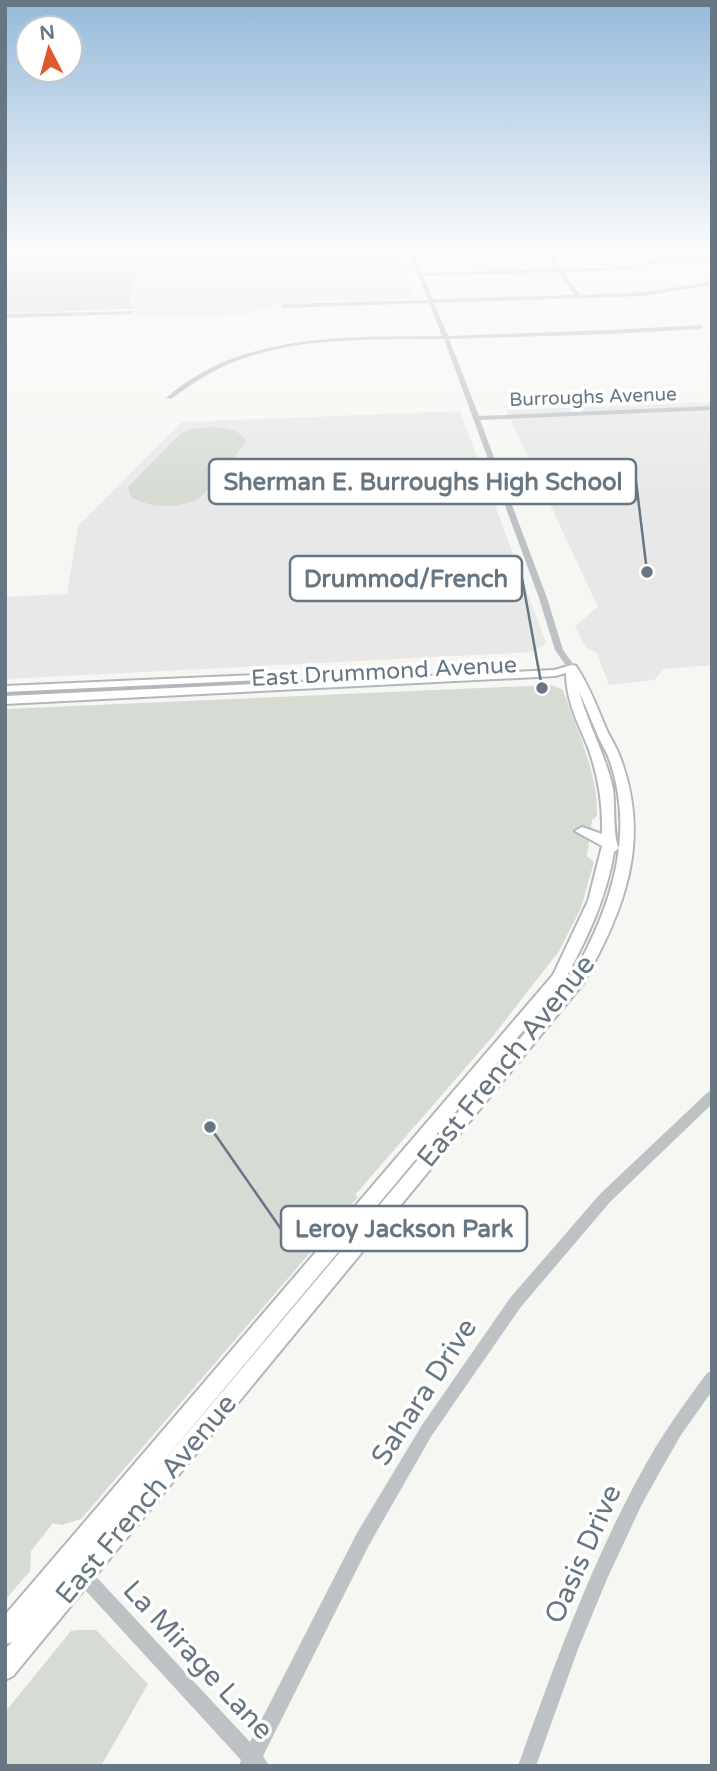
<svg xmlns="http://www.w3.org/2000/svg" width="717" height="1771" viewBox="0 0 717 1771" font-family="'Varela Round',sans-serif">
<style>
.built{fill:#e7e8e7}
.green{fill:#d6dbd3}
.building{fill:#a6afb4;stroke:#d8d8d6;stroke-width:2}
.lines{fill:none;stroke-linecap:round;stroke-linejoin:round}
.secondary-casing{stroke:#b2b7bc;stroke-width:4}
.street{fill:#bdc2c5;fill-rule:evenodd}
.secondary{fill:#fff;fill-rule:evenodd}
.labels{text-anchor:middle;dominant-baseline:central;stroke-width:7;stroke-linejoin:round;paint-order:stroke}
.far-street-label{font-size:19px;fill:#667683;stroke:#fff}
.street-label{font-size:23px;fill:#667683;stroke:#fff}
.near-street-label{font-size:28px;fill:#667683;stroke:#fff}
.leader{fill:none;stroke:#667683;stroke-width:2.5}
.callout-dot{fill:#667683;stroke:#fff;stroke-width:2.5}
.callout{fill:#fff;stroke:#667683;stroke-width:2.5}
.callout-label{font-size:24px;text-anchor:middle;font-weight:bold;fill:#667683}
</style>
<rect width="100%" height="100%" fill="#f6f6f3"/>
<!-- built -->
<path class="built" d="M399 255 415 298 276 303 274 307 239 315 138 318 129 304 137 261Z
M712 402V665L664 669 654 680 609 685 597 653 586 648 575 626 598 607 506 410Z
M460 411 546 643 533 652 5 679V597L67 594 78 526 182 422Z"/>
<!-- green -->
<path class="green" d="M8 250H381L383 255 137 261 129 304 132 309 5 313V262Z
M209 427C224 428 238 428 247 441 235 455 213 488 200 497 182 510 149 508 131 497L128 487 180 434 192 429Z
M551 685 563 690C577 730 598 773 597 816L592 820 587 856 594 862 581 908 559 951 493 1036 355 1195 358 1197 81 1519 62 1525 53 1523 31 1551 30 1571 5 1600V709Z
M77 1630H96L148 1684 101 1766H5V1712L71 1631Z"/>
<!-- building -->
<path class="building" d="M611 473 636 499 593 504 570 478Z"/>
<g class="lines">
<defs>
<path id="secondary" d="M572 665 576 666C590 687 598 710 608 733 612 741 617 748 620 757 652 841 624 911 582 985L13 1676 5 1680V1649L12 1642 5 1644V1615L553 975 588 901 602 846 575 831 582 827 602 834C603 804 598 775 588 747 578 723 566 700 566 673L555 676 5 704V696L554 670ZM579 691C585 704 590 718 596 731 599 740 604 747 608 756 637 833 611 908 572 977L136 1494 563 983C586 941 606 900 614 852L619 848C613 840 615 803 613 789 606 755 588 725 579 691Z
M281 674 285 675V679L5 692V686Z"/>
</defs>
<!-- secondary casing -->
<use href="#secondary" class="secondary-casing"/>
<!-- street -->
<path class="street" d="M408 250H470L413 252 422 273 557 269 544 250H548L561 269C594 268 633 271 664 256L632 250 668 254 677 250H682L673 255 712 262V264L669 257 660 262 625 269 563 272 580 295 644 292 712 282V285L644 296 434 303 448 336 610 330 700 325 703 327 700 329 610 334 449 339 479 416 712 406V410L480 420 547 598 563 650 576 668 575 670H569L555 650 539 598 444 339C375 340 301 336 236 361 212 370 192 384 171 399L166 398C241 332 348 337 442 336L429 303 284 308 281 306 284 304 428 300ZM559 272 575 295 433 299 423 276Z
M133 311 131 314 5 318V314Z
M712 1091V1104L610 1202 520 1308 432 1435 369 1545 263 1756 269 1766H239L241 1760 76 1580 74 1574 76 1568 82 1566 88 1568 250 1742 357 1533 422 1425 510 1298 600 1194 708 1092Z
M712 1371V1391L681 1435 662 1468 642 1504 607 1579 578 1649 536 1766H518C557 1657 597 1547 655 1448 671 1422 689 1397 707 1373Z"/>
<!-- secondary -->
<use href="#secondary" class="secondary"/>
</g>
<!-- sky -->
<linearGradient id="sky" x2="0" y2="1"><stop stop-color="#95badb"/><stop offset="0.5" stop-color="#fbfbfa"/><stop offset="1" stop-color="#fbfbfa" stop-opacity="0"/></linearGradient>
<rect width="717" height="498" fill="url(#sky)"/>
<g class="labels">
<!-- far-street labels -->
<g class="far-street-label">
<text transform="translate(593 397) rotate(-2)">Burroughs Avenue</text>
</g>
<!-- street labels -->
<g class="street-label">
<text transform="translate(384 672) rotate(-3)">East Drummond Avenue</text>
</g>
<!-- near-street labels -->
<g class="near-street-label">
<text transform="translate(506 1061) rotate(-51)">East French Avenue</text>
<text transform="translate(424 1392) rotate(-57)">Sahara Drive</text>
<text transform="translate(146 1499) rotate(-50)">East French Avenue</text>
<text transform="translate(583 1554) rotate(-66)">Oasis Drive</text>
<text transform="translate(198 1660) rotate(47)">La Mirage Lane</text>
</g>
</g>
<!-- callouts -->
<path class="leader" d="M647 572L636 481M542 688L522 578M210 1127L281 1229"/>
<g class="callout-dot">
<circle cx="647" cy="572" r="7"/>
<circle cx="542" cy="688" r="7"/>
<circle cx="210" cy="1127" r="7"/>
</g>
<g class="callout">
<rect x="209" y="459" width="427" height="45" rx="7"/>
<rect x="290" y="556" width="232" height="45" rx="7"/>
<rect x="281" y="1206" width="246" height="45" rx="7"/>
</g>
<g class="callout-label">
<text x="423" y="490">Sherman E. Burroughs High School</text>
<text x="406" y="587">Drummod/French</text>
<text x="404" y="1237">Leroy Jackson Park</text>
</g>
<!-- border -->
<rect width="717" height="1771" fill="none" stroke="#667683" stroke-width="14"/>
<!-- north arrow -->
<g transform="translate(49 49) rotate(354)"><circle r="33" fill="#ffffff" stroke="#c2c8cd" stroke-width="2"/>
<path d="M0-5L12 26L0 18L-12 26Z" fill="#dd5a2d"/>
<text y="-10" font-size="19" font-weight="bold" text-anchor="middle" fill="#667683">N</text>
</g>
</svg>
